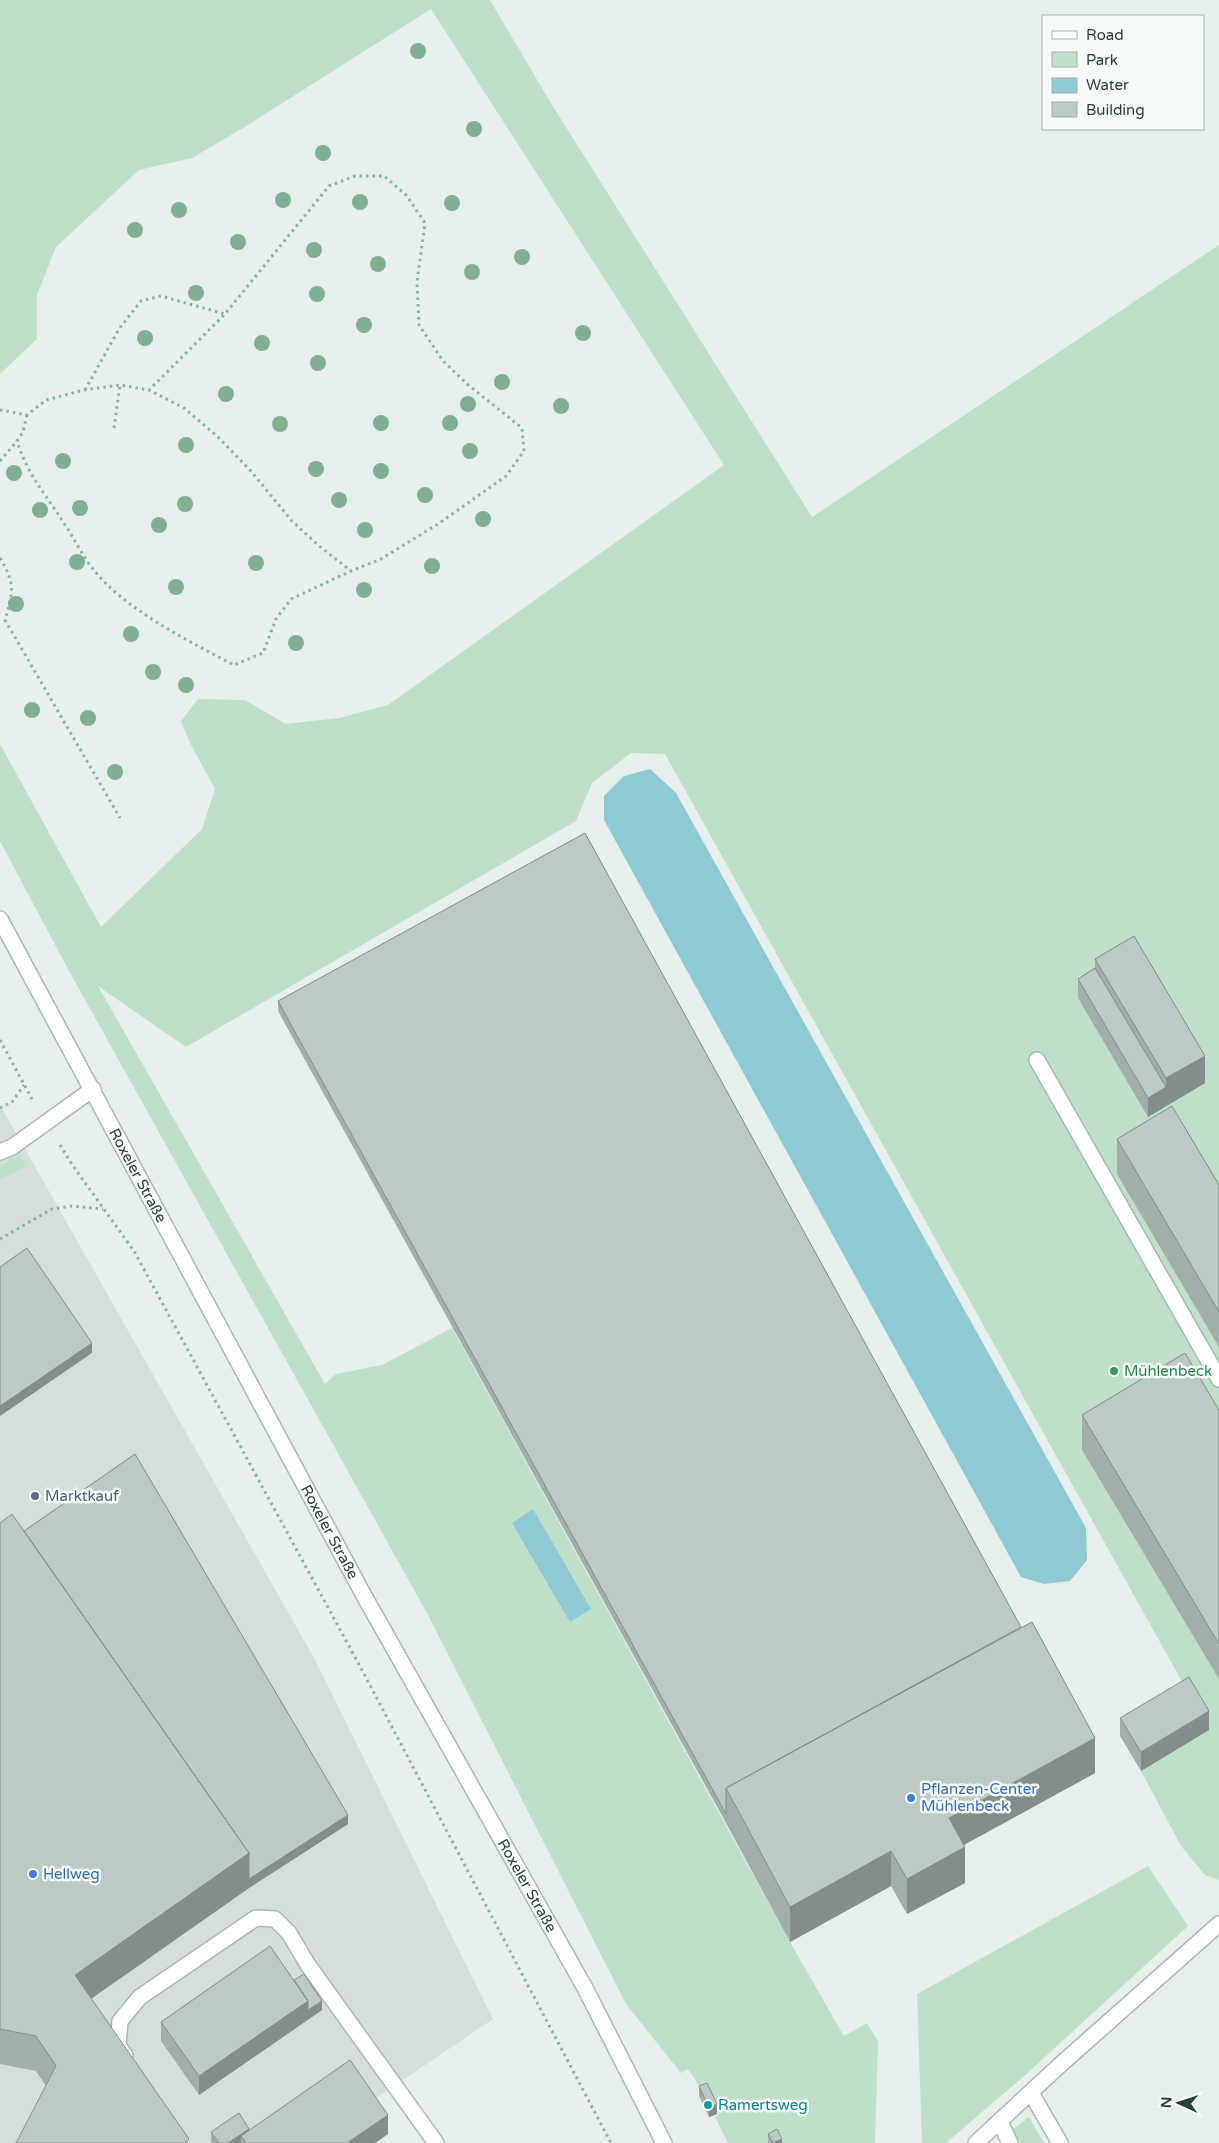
<svg xmlns="http://www.w3.org/2000/svg" width="1219" height="2143" viewBox="0 0 1219 2143" font-family="'Varela Round',sans-serif">
<style>
.built{fill:#d4dfda}
.green{fill:#bfe0c8}
.water{fill:#8ec9d4}
.lines{fill:none;stroke-linecap:round;stroke-linejoin:round}
.lane-casing{stroke:#a8b8b2;stroke-width:18}
.street-casing{stroke:#a8b8b2;stroke-width:18}
.secondary-casing{stroke:#a4bbb3;stroke-width:18}
.path{stroke:#86b3a5;stroke-width:3;stroke-dasharray:2.5 4;stroke-linecap:butt}
.lane{stroke:#fff;stroke-width:15}
.street{stroke:#fff;stroke-width:15}
.secondary{stroke:#fff;stroke-width:15}
.tree{fill:#80af93}
.wall{fill:#a1aea9}
.shaded-wall{fill:#838d89}
.building{fill:#bbcac4;stroke:#838d89}
.leisure-dot{fill:#2e9e5b;stroke:#f7fbf9;stroke-width:2}
.service-dot{fill:#5c6f8a;stroke:#f7fbf9;stroke-width:2}
.shop-dot{fill:#3f7fe0;stroke:#f7fbf9;stroke-width:2}
.culture-dot{fill:#0f9aa8;stroke:#f7fbf9;stroke-width:2}
.labels{text-anchor:middle;dominant-baseline:central;stroke-width:5;stroke-linejoin:round;paint-order:stroke}
.street-label{font-size:15px;fill:#24423a;stroke:#f7fbf9}
.leisure-label{font-size:15px;fill:#27864d;stroke:#f7fbf9;text-anchor:start}
.service-label{font-size:15px;fill:#4e5e75;stroke:#f7fbf9;text-anchor:start}
.shop-label{font-size:15px;fill:#366cbe;stroke:#f7fbf9;text-anchor:start}
.culture-label{font-size:15px;fill:#0d838f;stroke:#f7fbf9;text-anchor:start}
</style>
<rect width="100%" height="100%" fill="#e6efeb"/>
<!-- built -->
<path class="built" d="M0 1105 314 1658 493 2019 310 2143H0Z"/>
<!-- green -->
<path class="green" d="M0 0H490L552 105 812 517 1219 245V1880L1205 1875 1181 1846 1141 1771 1209 1730 665 754 631 753 592 783 576 821 186 1047 98 986 325 1384 336 1374 382 1365 452 1328 790 1942 844 2036 867 2023 878 2041 875 2143H728L715 2117 719 2115 707 2090 703 2092 688 2069 681 2073 626 2004 428 1615 69 971 0 841V744L101 927 202 829 215 789 190 743 181 721 198 699 245 700 286 724 339 718 388 705 724 465 431 9 243 128 192 158 139 170 56 247 37 295V339L0 374Z
M20 1155 26 1166 0 1180V1166Z
M1148 1866 1188 1926 1023 2077 946 2143H922L917 1994Z
M1029 2117 1044 2143H1020L1013 2129Z"/>
<!-- water -->
<path class="water" d="M650 769 676 793 1086 1528 1087 1560 1070 1581 1044 1584 1021 1577 604 820V796L624 776Z
M533 1509 591 1609 570 1622 512 1523Z"/>
<g class="lines">
<defs>
<path id="lane" d="M1037 1060 1219 1379
M0 1152 12 1147 93 1089
M125 2055 118 2046 120 2021 140 1997 256 1918 275 1919 289 1933 308 1965
M1031 2093 1060 2143
M1000 2122 1010 2143
M976 2143 1060 2065 1219 1924"/>
<path id="street" d="M308 1965 436 2143"/>
<g id="secondary">
<path id="s1" d="M0 919 362 1592 585 1988 664 2143"/>
</g>
</defs>
<!-- lane casing -->
<use href="#lane" class="lane-casing"/>
<!-- street casing -->
<use href="#street" class="street-casing"/>
<!-- secondary casing -->
<use href="#secondary" class="secondary-casing"/>
<!-- path -->
<path class="path" d="M85 390 119 329 141 301 161 296 225 314
M0 410 27 415 46 400 84 390 120 385 149 390 184 408 218 437 250 470 292 521 318 545 351 571 381 559 438 524 506 476 524 451 522 428 467 384 443 361 419 325 417 282 425 223 406 195 384 176H355L329 186 225 314 149 390
M27 415 23 432 17 441C28 475 43 491 62 520 73 536 81 554 93 569 124 609 190 642 234 665L263 653 276 619 291 599 351 571
M114 428 120 385
M0 461 17 441
M0 558C16 585 13 592 5 620L120 818
M0 1040 32 1099
M0 1108 12 1102 24 1085
M60 1145 73 1166 134 1251 362 1670 611 2143
M0 1239 52 1209 72 1206 103 1209"/>
<!-- lane -->
<use href="#lane" class="lane"/>
<!-- street -->
<use href="#street" class="street"/>
<!-- secondary -->
<use href="#secondary" class="secondary"/>
</g>
<!-- trees -->
<g class="tree">
<circle cx="418" cy="51" r="8"/>
<circle cx="474" cy="129" r="8"/>
<circle cx="323" cy="153" r="8"/>
<circle cx="283" cy="200" r="8"/>
<circle cx="360" cy="202" r="8"/>
<circle cx="452" cy="203" r="8"/>
<circle cx="179" cy="210" r="8"/>
<circle cx="135" cy="230" r="8"/>
<circle cx="238" cy="242" r="8"/>
<circle cx="314" cy="250" r="8"/>
<circle cx="522" cy="257" r="8"/>
<circle cx="378" cy="264" r="8"/>
<circle cx="472" cy="272" r="8"/>
<circle cx="196" cy="293" r="8"/>
<circle cx="317" cy="294" r="8"/>
<circle cx="364" cy="325" r="8"/>
<circle cx="583" cy="333" r="8"/>
<circle cx="145" cy="338" r="8"/>
<circle cx="262" cy="343" r="8"/>
<circle cx="318" cy="363" r="8"/>
<circle cx="502" cy="382" r="8"/>
<circle cx="226" cy="394" r="8"/>
<circle cx="468" cy="404" r="8"/>
<circle cx="561" cy="406" r="8"/>
<circle cx="381" cy="423" r="8"/>
<circle cx="450" cy="423" r="8"/>
<circle cx="280" cy="424" r="8"/>
<circle cx="186" cy="445" r="8"/>
<circle cx="470" cy="451" r="8"/>
<circle cx="63" cy="461" r="8"/>
<circle cx="316" cy="469" r="8"/>
<circle cx="381" cy="471" r="8"/>
<circle cx="14" cy="473" r="8"/>
<circle cx="425" cy="495" r="8"/>
<circle cx="339" cy="500" r="8"/>
<circle cx="185" cy="504" r="8"/>
<circle cx="80" cy="508" r="8"/>
<circle cx="40" cy="510" r="8"/>
<circle cx="483" cy="519" r="8"/>
<circle cx="159" cy="525" r="8"/>
<circle cx="365" cy="530" r="8"/>
<circle cx="77" cy="562" r="8"/>
<circle cx="256" cy="563" r="8"/>
<circle cx="432" cy="566" r="8"/>
<circle cx="176" cy="587" r="8"/>
<circle cx="364" cy="590" r="8"/>
<circle cx="16" cy="604" r="8"/>
<circle cx="131" cy="634" r="8"/>
<circle cx="296" cy="643" r="8"/>
<circle cx="153" cy="672" r="8"/>
<circle cx="186" cy="685" r="8"/>
<circle cx="32" cy="710" r="8"/>
<circle cx="88" cy="718" r="8"/>
<circle cx="115" cy="772" r="8"/>
</g>
<!-- wall -->
<path class="wall" d="M1095 959 1205 1083 1148 1117 1078 998V979L1095 968Z
M278 1001 1095 1773 964 1845 965 1883 907 1914 891 1886 790 1942 726 1823 278 1011Z
M1117 1139 1219 1185V1347L1117 1174Z
M1219 1410V1679L1082 1450V1415Z
M0 1523 24 1531 348 1824 249 1888 91 1999 189 2143 46 2086 36 2071 0 2064Z
M1120 1718 1209 1730 1141 1771 1120 1736Z
M294 1980 322 2010 199 2095 161 2041V2022Z
M699 2086 717 2114 709 2117 699 2096Z
M249 2130 388 2134 375 2143H212L211 2141V2132Z
M768 2134 782 2143H768Z"/>
<!-- shaded-wall -->
<path class="shaded-wall" d="M1205 1056V1083L1148 1117V1098L1166 1087V1078Z
M92 1343V1353L0 1416V1406Z
M1209 1711V1730L1141 1771V1752Z
M1095 1738V1773L949 1853V1818Z
M348 1815V1824L249 1888 75 2010V1975L249 1853Z
M965 1847V1883L907 1914V1879Z
M891 1851V1886L790 1942V1907Z
M308 2001H322V2010L199 2095V2076Z
M717 2104V2114L709 2117V2108Z
M388 2115V2134L375 2143H347Z
M249 2129V2138L241 2136V2143H228Z
M782 2139V2143H774Z"/>
<!-- building -->
<path class="building" d="M585 833 1021 1627 726 1788V1814L278 1001Z
M1134 936 1205 1056 1166 1078 1095 959Z
M1095 968 1166 1087 1148 1098 1078 979Z
M1172 1106 1219 1185V1312L1117 1139Z
M27 1248 92 1343 0 1406V1267Z
M1185 1353 1219 1410V1644L1082 1415Z
M135 1454 348 1815 249 1879V1853L24 1531Z
M12 1514 249 1853 75 1975 189 2139 184 2143H16L56 2066 36 2036 0 2029V1523Z
M1032 1622 1095 1738 949 1818 965 1847 907 1879 891 1851 790 1907 726 1788Z
M1189 1677 1209 1711 1141 1752 1120 1718Z
M270 1946 308 2001 199 2076 161 2022Z
M304 1974 322 2001 308 2010V2001L294 1980Z
M350 2060 388 2115 347 2143H246L241 2136Z
M707 2083 717 2104 709 2108 699 2086Z
M239 2113 249 2129 228 2143H219L211 2132Z
M777 2129 782 2139 773 2143 768 2134Z"/>
<!-- markers -->
<circle class="leisure-dot" cx="1114" cy="1371" r="5"/>
<circle class="service-dot" cx="35" cy="1496" r="5"/>
<g class="shop-dot">
<circle cx="911" cy="1798" r="5"/>
<circle cx="33" cy="1874" r="5"/>
</g>
<circle class="culture-dot" cx="708" cy="2105" r="5"/>
<g class="labels">
<!-- street labels -->
<g class="street-label">
<text stroke="none"><textPath href="#s1" startOffset="291">Roxeler Straße</textPath></text>
<text stroke="none"><textPath href="#s1" startOffset="696">Roxeler Straße</textPath></text>
<text stroke="none"><textPath href="#s1" startOffset="1101">Roxeler Straße</textPath></text>
</g>
<!-- leisure labels -->
<g class="leisure-label">
<text x="1124" y="1371">Mühlenbeck</text>
</g>
<!-- service labels -->
<g class="service-label">
<text x="45" y="1496">Marktkauf</text>
</g>
<!-- shop labels -->
<g class="shop-label">
<text x="921" y="1789">Pflanzen-Center<tspan x="921" dy="17">Mühlenbeck</tspan></text>
<text x="43" y="1874">Hellweg</text>
</g>
<!-- culture labels -->
<g class="culture-label">
<text x="718" y="2105">Ramertsweg</text>
</g>
</g>
<!-- legend -->
<rect x="1042" y="15" width="162" height="115" fill="#f7fbf9" stroke="#a3b1ad"/>
<rect x="1052" y="31" width="25" height="8" fill="#ffffff" stroke="#a3b1ad"/>
<text x="1086" y="40" font-size="15" fill="#24423a">Road</text>
<rect x="1052" y="52" width="25" height="15" fill="#bfe0c8" stroke="#a3b1ad"/>
<text x="1086" y="65" font-size="15" fill="#24423a">Park</text>
<rect x="1052" y="78" width="25" height="15" fill="#8ec9d4" stroke="#a3b1ad"/>
<text x="1086" y="90" font-size="15" fill="#24423a">Water</text>
<rect x="1052" y="102" width="25" height="15" fill="#bbcac4" stroke="#a3b1ad"/>
<text x="1086" y="115" font-size="15" fill="#24423a">Building</text>
<!-- north arrow -->
<g transform="translate(1179 2103) rotate(273)" stroke="#f7fbf9" stroke-width="4" paint-order="stroke">
<path d="M0-4L9 19L0 12L-9 19Z" fill="#24423a"/>
<text y="-8" font-size="14" font-weight="bold" text-anchor="middle" fill="#24423a">N</text>
</g>
</svg>
